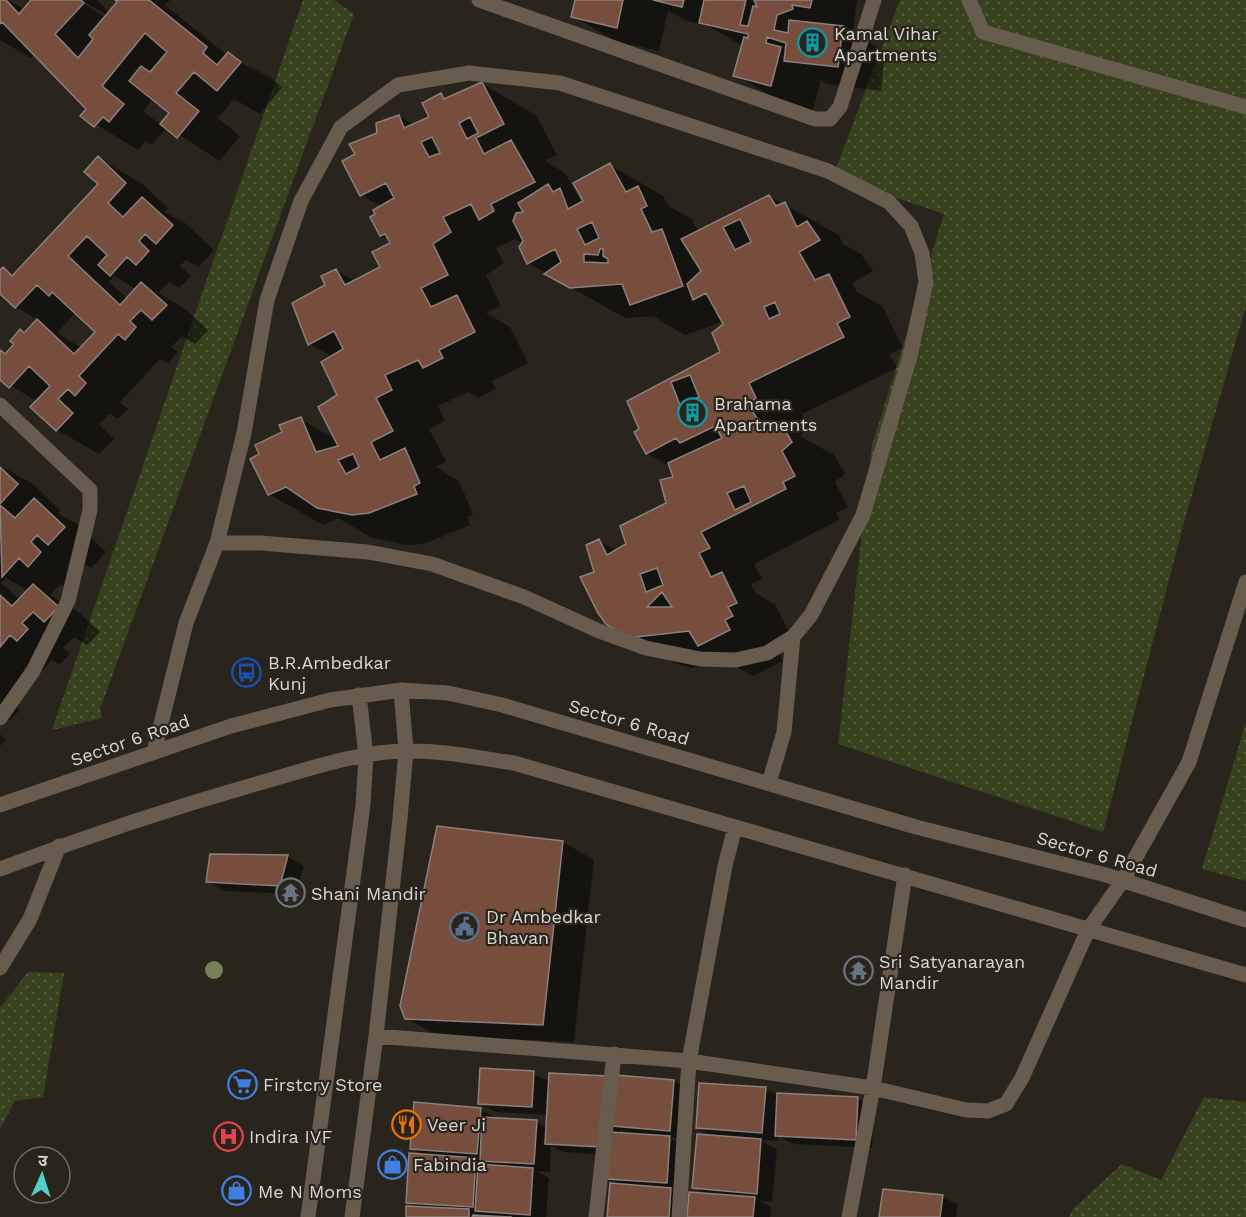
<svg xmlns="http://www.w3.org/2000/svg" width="1246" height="1217" viewBox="0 0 1246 1217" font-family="'Work Sans','Noto Sans Devanagari',sans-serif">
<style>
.park{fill:url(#park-dots)}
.shadow{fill:#0007;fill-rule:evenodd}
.building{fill:#774d3e;stroke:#8b807c;stroke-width:1.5;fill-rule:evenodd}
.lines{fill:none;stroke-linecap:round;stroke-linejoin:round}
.minor{stroke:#675c4d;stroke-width:15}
.tree{fill:#778058}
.labels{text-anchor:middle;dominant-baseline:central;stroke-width:4.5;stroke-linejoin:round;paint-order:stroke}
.poi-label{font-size:18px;fill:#dad7d2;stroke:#29251d;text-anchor:start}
.street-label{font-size:18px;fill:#dad7d2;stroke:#29251d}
</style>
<defs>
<pattern id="park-dots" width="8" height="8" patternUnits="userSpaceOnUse" patternTransform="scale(1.5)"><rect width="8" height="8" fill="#37411e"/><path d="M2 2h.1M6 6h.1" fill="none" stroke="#535c3e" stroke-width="1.8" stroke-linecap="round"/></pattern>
</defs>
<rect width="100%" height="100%" fill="#29251d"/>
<!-- park -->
<path class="park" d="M303 0H334L354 14 100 709 102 718 52 730Z
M900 0H1246V306L1185 519 1103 832 838 744 872 445 944 214 833 176Z
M1246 722V881L1202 869Z
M28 972 64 973 43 1097 15 1101 0 1129V1008Z
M1204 1097 1246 1102V1217H1069L1073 1209 1122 1164 1161 1180Z"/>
<!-- shadow -->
<path class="shadow" d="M0 0H8L24 9 33 0H77L107 18V15L81 0H97L109 13 119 1 117 0H170L165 5 227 55 271 78 282 87 260 114 234 99 218 118 240 136 220 161 167 127 152 145 145 141 138 150 82 116 88 109 36 54 31 58 0 40ZM153 99 171 113 161 125 143 111Z
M577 0H751L757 4 756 0H857L853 33 885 52 881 91 828 84 821 80 813 110 778 100 735 75 743 46 708 26 687 21 668 11 659 51 615 41 573 16Z
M482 84 536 115 557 155 545 161 565 173 582 203 610 165 663 196 669 206 692 219 698 232 769 196 839 235 843 244 861 254 873 271 852 283 857 292 883 307 903 348 889 354 897 368 802 414 809 429 800 436 834 455 845 474 835 482 848 507 836 513 839 520 754 564 762 579 751 584 756 593 775 605 790 634 778 651 783 661 753 676 730 663 691 668 675 663 620 631 595 573 599 541 616 551 628 544 668 504 675 478 671 467 647 453 641 429 629 401 722 353 725 324 724 321 685 335 653 316 625 318 528 263 523 244 515 239 496 248 504 263 486 275 501 306 486 313 510 327 528 363 492 381 496 389 478 398 469 392 438 406 445 421 429 429 446 462 436 467 459 481 473 514 467 517 470 525 424 544 407 545 372 538 338 518 323 525 269 494 261 455 300 419 337 440 339 396 333 357 309 344 327 286 336 270 355 281 382 268 392 244 381 235 377 215 382 207 361 195 357 155 399 116 414 125 431 118 441 95 448 99ZM665 291 666 293 646 300 644 298Z
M98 158 141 183 168 208 164 212 185 223 214 250 199 267 186 260 180 266 191 276 179 288 169 282 158 293 184 308 208 330 195 344 182 336 171 347 178 352 168 363 160 359 120 402 128 409 118 419 109 414 99 424 114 439 99 454 57 430 37 402 0 378V351L7 354 38 320 16 307 0 292V273L3 269 14 276 100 184ZM114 276 136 289 128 299 109 282ZM76 312 97 332 82 348 57 333Z
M0 466 33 484 60 510 57 513 77 524 106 552 91 568 79 561 72 568 83 578 71 590 61 584 50 595 76 610 100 632 87 645 74 637 63 648 70 654 60 664 52 660 12 703 20 710 10 720 0 717ZM6 578 29 591 20 600 1 583Z
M0 734 6 740 0 746Z
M563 842 594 860 574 1042 438 1036 406 1018Z
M212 855 288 857 304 866 296 894 224 891 208 881Z
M533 1073 550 1082 617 1076 674 1081 690 1090 686 1139 671 1138 686 1147 683 1191H673L686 1198 685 1217H609L621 1186 608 1179 610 1155 563 1152 551 1146 550 1172 537 1171 549 1178 546 1217H407L418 1208 408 1202 425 1156 412 1148 480 1109 496 1118 536 1122 548 1128V1115L495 1112 479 1103ZM620 1129 630 1135 620 1134ZM561 1143 611 1146V1149L561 1146Z
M765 1089 779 1096 858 1098 874 1108 872 1148 793 1144 778 1136V1141L760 1140 777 1150 772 1202 760 1201 771 1207 770 1217H688L706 1195 693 1187 713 1136 697 1128Z
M942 1196 958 1205 956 1217H881Z"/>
<!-- building -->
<path class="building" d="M0 0H6L19 14 31 0H81L84 3 55 34 78 58 93 39 89 35 117 2 115 0H149L207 47 203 53 217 65 228 52 241 62 217 91 194 72 176 93 199 111 177 138 160 124 169 113 129 81 141 66 150 72 167 52 145 33 102 86 124 104 109 122 103 117 94 127 80 116 86 109 2 22 0 24Z
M575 0H623L617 28 571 17Z
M653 0H684L682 7Z
M704 0H746L740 25 748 26 753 6 757 7 754 0H812L810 8 792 5 793 9 777 15 774 30 788 33 789 20 843 26 838 67 784 61 786 43 767 37 766 43 781 47 771 86 733 76 744 37 748 38V34L699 23Z
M482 82 504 124 476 138 484 154 511 140 535 182 491 204 494 211 479 220 471 204 443 217 451 232 433 244 448 275 421 288 431 307 457 295 475 332 439 350 443 358 423 368 418 360 385 375 392 390 376 398 393 431 371 442 380 460 405 448 420 483 414 486 417 494 369 513 352 515 317 508 286 487 268 495 250 459 259 454 255 445 282 432 279 425 301 417 316 452 338 446 318 407 337 395 321 362 343 349 334 331 308 345 292 303 325 285 321 276 336 269 345 285 380 267 372 252 390 243 385 234 380 236 370 217 375 214 373 210 394 198 386 183 360 196 342 161 355 154 349 144 377 133 376 123 399 115 404 128 429 117 422 103 441 93 444 99ZM470 117 478 133 467 139 459 123ZM432 137 440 153 429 157 421 142ZM353 454 359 467 346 474 338 460Z
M98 156 126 183 108 203 123 217 142 197 173 225 156 244 145 234 139 241 149 251 136 265 127 257 110 276 98 265 107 255 87 236 68 256 120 305 141 282 167 305 152 320 141 310 130 321 136 327 125 340 118 334 79 376 86 383 75 396 68 389 58 399 73 413 56 431 30 407 50 386 29 366 9 388 0 380V350L5 354 14 344 10 341 20 329 24 333 37 319 74 354 95 332 52 292 49 296 37 285 15 308 0 294V270L3 267 12 276 98 184 84 172Z
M610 163 626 192 638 186 647 206 641 209 652 232 662 229 683 286 630 305 622 284 570 288 544 274 561 262 555 249 527 264 519 247 523 241 513 221 516 213 523 212 518 203 548 184 553 192 560 188 568 209 583 201 573 183ZM592 222 599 238 585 245 577 229ZM600 249H603V256L608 259V263L584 262V254L598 255Z
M769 195 776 206 785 202 797 227 807 221 820 240 799 252 815 280 829 274 850 317 837 323 844 337 749 383 756 398 748 404 765 431 780 422 792 442 782 451 795 476 783 482 786 489 701 532 710 548 699 553 711 577 722 572 737 603 728 607 733 616 725 620 730 630 698 646 689 631 636 637 619 633 606 624 598 613 580 577 594 572 586 545 599 539 607 555 626 544 620 526 666 503 660 480 673 477 668 463 722 438 715 426 680 443 676 438 646 454 634 432 639 429 627 401 720 352 712 333 723 324 706 293 693 300 687 284 701 271 681 239ZM740 219 751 242 735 250 723 227ZM775 302 780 314 769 319 764 307ZM690 375 699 397 680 405 671 382ZM744 486 751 502 735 510 727 493ZM657 568 663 585 646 592 640 574ZM662 592 672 607H647Z
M0 467 18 484 0 504Z
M34 498 65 527 48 545 37 535 31 542 41 552 28 567 19 558 2 577 0 505 15 518Z
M33 584 59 607 44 622 33 612 22 623 28 629 17 641 10 635 0 647V595L12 606Z
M437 826 563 841 543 1025 405 1019 400 1006Z
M210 854 288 855 280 886 206 882Z
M480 1068 534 1071 532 1107 478 1104Z
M549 1073 607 1076 603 1147 545 1144Z
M615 1075 674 1080 670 1131 612 1126Z
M699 1083 766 1087 762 1133 696 1128Z
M777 1093 858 1097 856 1140 775 1136Z
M414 1102 481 1108 477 1154 410 1149Z
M482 1117 537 1120 534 1164 480 1161Z
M610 1132 670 1136 667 1183 607 1179Z
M697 1134 761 1139 757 1194 692 1188Z
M409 1153 476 1158 473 1207 406 1203Z
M478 1164 533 1168 530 1215 475 1211Z
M610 1183 671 1188 669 1217H607Z
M883 1189 943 1195 940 1217H879Z
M689 1192 755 1197 753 1217H687Z
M406 1206 469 1209V1217H406Z
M473 1215 512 1217H472Z"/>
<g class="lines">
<!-- minor -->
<path class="minor" d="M479 0 815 119H830L840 107 874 0
M969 0 983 32 1246 107
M0 405 90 490V510L68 601 33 671 0 718
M154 752 186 623 217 543 244 433 267 300 301 201 341 127 398 85 469 73 560 83 828 171 889 202 911 226 922 253 926 282 910 356 863 515 811 615 793 637 767 653 736 660 700 659 646 648 599 631 524 597 432 564 368 552 261 543H217
M769 783 784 732 793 637
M0 805 231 726 330 700 401 690 448 693 502 705 916 827 1106 875 1246 920
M0 869C87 836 174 807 263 782 309 769 357 752 405 751 441 750 479 758 514 763L1246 975
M0 968 30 919 59 846
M376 1036 689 1061 873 1088 966 1110 988 1111 1006 1104 1022 1078 1088 930 1123 880 1189 762 1246 582
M308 1217 363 805 366 756 359 695
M352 1217 376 1036 400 818 406 751 401 690
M596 1217 614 1054
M679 1217 689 1061 725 866 735 827
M849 1217 873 1088 905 875"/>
</g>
<!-- trees -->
<circle class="tree" cx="214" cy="970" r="9"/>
<!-- icons -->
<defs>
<symbol id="building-ring" viewBox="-11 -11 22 22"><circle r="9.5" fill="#29251d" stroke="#0f9aa8" stroke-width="1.5"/><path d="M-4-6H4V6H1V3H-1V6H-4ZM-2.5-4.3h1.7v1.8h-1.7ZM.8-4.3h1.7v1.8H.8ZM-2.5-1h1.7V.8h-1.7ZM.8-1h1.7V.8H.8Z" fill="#0f9aa8"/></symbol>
<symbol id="bus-ring" viewBox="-11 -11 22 22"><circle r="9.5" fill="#29251d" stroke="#1a4fb4" stroke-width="1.5"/><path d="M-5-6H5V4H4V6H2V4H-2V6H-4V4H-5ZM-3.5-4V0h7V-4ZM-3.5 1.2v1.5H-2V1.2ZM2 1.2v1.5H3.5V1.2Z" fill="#1a4fb4"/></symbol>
<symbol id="temple-ring" viewBox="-11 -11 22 22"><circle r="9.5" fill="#29251d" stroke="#6b7280" stroke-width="1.5"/><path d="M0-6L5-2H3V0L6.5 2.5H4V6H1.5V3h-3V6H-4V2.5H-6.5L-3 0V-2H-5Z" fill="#6b7280"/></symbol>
<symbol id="civic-ring" viewBox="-11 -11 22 22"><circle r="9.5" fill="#29251d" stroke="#5c6f8a" stroke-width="1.5"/><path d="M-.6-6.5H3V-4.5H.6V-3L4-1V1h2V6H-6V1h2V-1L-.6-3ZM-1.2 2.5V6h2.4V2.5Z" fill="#5c6f8a"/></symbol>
<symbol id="supermarket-ring" viewBox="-11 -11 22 22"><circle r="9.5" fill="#29251d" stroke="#3f7fe0" stroke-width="1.5"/><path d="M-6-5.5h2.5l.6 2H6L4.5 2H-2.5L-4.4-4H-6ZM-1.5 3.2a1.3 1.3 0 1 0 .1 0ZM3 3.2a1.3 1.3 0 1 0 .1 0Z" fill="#3f7fe0"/></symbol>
<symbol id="restaurant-ring" viewBox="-11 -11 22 22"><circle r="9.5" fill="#29251d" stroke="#e8710a" stroke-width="1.5"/><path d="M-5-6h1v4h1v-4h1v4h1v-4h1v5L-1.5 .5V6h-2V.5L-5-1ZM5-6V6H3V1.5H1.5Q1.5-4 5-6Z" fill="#e8710a"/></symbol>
<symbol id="hospital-ring" viewBox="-11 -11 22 22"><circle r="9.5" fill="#29251d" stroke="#e0444e" stroke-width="1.5"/><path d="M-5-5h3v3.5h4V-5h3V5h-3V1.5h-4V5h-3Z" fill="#e0444e"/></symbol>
<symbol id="shop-ring" viewBox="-11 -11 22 22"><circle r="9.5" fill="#29251d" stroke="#3f7fe0" stroke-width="1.5"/><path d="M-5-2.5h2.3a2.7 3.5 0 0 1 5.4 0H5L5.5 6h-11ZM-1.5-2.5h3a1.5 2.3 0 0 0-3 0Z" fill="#3f7fe0"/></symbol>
</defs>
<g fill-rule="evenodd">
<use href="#building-ring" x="796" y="26" width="33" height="33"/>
<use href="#building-ring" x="676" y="396" width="33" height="33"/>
<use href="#bus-ring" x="230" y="656" width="33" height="33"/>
<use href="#temple-ring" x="274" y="876" width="33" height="33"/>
<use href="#civic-ring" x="448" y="910" width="33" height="33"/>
<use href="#temple-ring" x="842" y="954" width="33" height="33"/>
<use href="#supermarket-ring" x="226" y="1068" width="33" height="33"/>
<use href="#restaurant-ring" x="390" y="1108" width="33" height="33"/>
<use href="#hospital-ring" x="212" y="1120" width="33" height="33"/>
<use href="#shop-ring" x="376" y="1148" width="33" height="33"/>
<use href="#shop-ring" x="220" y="1174" width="33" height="33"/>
</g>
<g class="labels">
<!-- poi labels -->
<g class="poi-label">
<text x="834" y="33">Kamal Vihar<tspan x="834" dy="21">Apartments</tspan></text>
<text x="714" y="403">Brahama<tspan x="714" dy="21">Apartments</tspan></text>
<text x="268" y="662">B.R.Ambedkar<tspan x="268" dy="21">Kunj</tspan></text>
<text x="311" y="893">Shani Mandir</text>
<text x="486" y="916">Dr Ambedkar<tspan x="486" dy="21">Bhavan</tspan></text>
<text x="879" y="961">Sri Satyanarayan<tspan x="879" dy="21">Mandir</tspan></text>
<text x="263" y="1084">Firstcry Store</text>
<text x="427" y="1124">Veer Ji</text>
<text x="249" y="1136">Indira IVF</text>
<text x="413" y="1164">Fabindia</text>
<text x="258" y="1191">Me N Moms</text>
</g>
<!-- street labels -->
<g class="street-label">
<text transform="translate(629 722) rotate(16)">Sector 6 Road</text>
<text transform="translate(130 740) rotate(-19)">Sector 6 Road</text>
<text transform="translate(1097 854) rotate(16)">Sector 6 Road</text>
</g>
</g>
<!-- north arrow -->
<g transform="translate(42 1175) rotate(3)"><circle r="28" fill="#29251d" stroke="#706c65" stroke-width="1.5"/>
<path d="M0-4.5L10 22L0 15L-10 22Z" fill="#54cdc7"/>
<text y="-9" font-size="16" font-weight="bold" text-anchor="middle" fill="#dad7d2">उ</text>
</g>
</svg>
